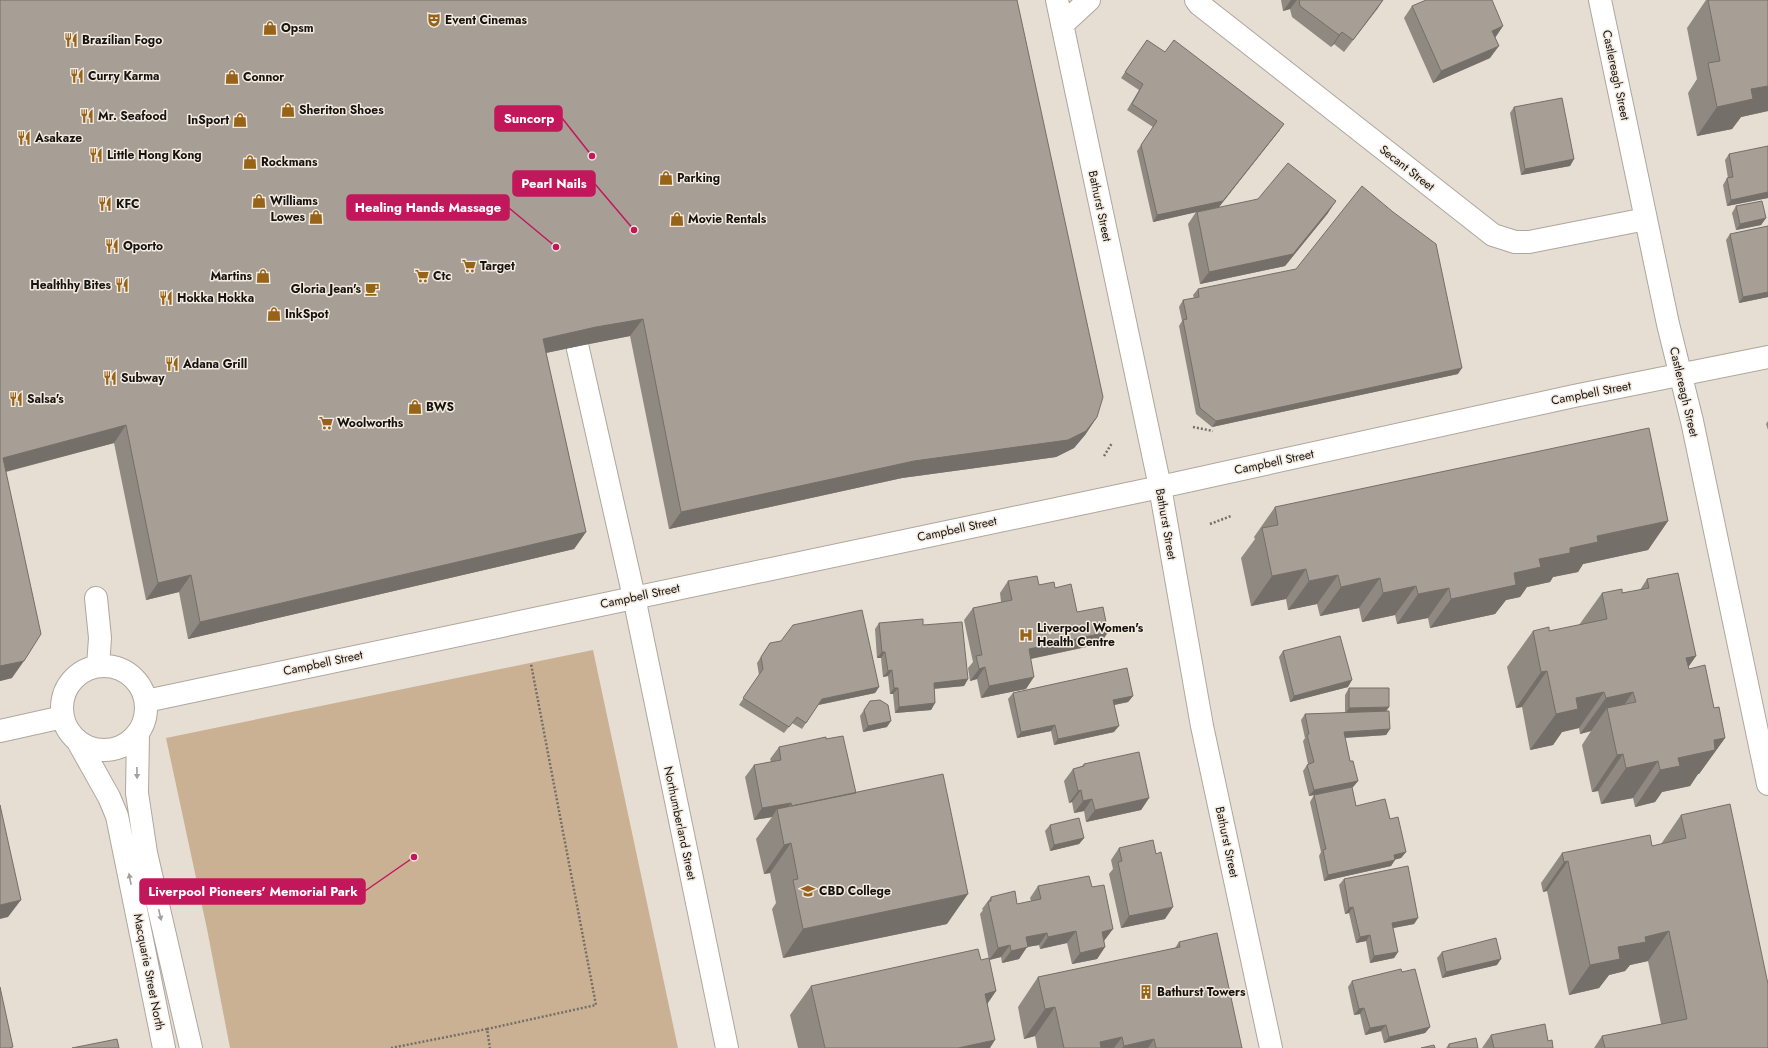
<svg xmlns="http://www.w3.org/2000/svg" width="1768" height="1048" viewBox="0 0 1768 1048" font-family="Jost,sans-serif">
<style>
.green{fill:#cbb194}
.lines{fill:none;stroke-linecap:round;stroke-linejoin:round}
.minor-casing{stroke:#afa69d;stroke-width:24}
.path{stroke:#746e68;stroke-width:2.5;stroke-dasharray:2 2;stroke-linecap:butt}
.minor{stroke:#fff;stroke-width:22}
.wall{fill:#908981}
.shaded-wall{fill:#756f69}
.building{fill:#a79f96;stroke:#756f69}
.oneway{fill:#a1a09f}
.labels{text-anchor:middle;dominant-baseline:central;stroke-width:3;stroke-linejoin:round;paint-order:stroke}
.poi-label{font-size:12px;font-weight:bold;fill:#15120f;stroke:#f3eae0;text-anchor:start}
.street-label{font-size:12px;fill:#15120f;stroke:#f3eae0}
.leader{fill:none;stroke:#c2185b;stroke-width:1.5}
.callout-dot{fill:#c2185b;stroke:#f3eae0;stroke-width:1.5}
.callout{fill:#c2185b;stroke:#c2185b;stroke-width:1.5}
.callout-label{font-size:13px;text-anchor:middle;font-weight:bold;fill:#fff}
</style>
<rect width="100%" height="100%" fill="#e6ddd3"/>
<!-- green -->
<path class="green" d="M593 650 678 1048H230L207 929 166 738Z"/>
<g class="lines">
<defs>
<path id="minor" d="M1057 0 1160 487 1202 726 1271 1048
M1196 0 1199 4 1493 235 1515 242H1529L1646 219
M1600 0 1668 324 1692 421 1768 784
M1062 25 1089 0
M571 318 634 597 727 1048
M96 598 100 638 98 666
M62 708a42 42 0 1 1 84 0a42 42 0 1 1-84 0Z
M146 701 1160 487 1574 396 1768 357
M0 731 63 717
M138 734 137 793 146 853 191 1048
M77 740 109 797 117 816 164 1048"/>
</defs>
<!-- minor casing -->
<use href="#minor" class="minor-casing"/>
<!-- path -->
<path class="path" d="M1193 427 1213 431
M1104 456 1112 443
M1210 524 1231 516
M487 1029 596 1005 531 664
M391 1048 487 1029 490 1048"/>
<!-- minor -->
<use href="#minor" class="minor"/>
</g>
<!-- wall -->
<path class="wall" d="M0 0 1097 417 1085 435 1074 448 1056 457 902 478 669 529 630 336 584 345 546 353 586 532 574 549 188 639 179 592 146 600 114 443 6 472 12 678 0 681Z
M1281 0H1383L1344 52 1334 44 1331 47 1292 17 1290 9 1283 11Z
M1706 0H1768V111L1741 117 1732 129 1697 136 1688 93 1697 79 1687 28Z
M1412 6 1503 26 1495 37 1490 58 1433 83 1404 18Z
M1147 40 1280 130 1219 207 1328 213 1285 266 1200 284 1188 224 1196 212 1153 222 1137 151 1153 127 1127 110 1139 90 1121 78Z
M1514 107 1574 159 1570 166 1521 175 1510 113Z
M1729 154 1768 198 1727 206 1723 185 1727 178H1728L1725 160Z
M1736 206 1766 218 1761 225 1736 230 1732 213Z
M1768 226V297L1739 303 1726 240 1730 234Z
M1198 289 1458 374 1212 427 1196 414 1179 326 1182 321 1179 307 1183 300 1194 298 1193 295Z
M1768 421V430L1766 424Z
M1275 507 1668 521 1648 550 1583 564 1578 572 1553 577 1550 582 1527 587 1520 597 1506 600 1495 614 1430 628 1428 618 1397 624 1395 615 1362 622 1359 608 1320 616 1317 604 1288 610 1286 599 1251 606 1241 558 1255 539 1254 537Z
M1647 579 1696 656 1688 667 1689 669 1714 708 1725 738 1699 774H1698L1690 786 1662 792 1655 802 1635 807 1633 798 1601 804 1598 791 1592 792 1582 745 1591 731 1580 734 1579 728 1562 732 1553 745 1530 750 1522 707 1516 708 1507 667 1533 631H1549L1579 625 1602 593H1622L1640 590Z
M1008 581 1055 588 1077 612 1108 632 1100 644 1031 659 1026 689 981 698 977 679 970 681 968 668 973 662 964 620 973 608 1001 602 1000 593Z
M879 623 923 625 968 679 964 686 934 689 935 703 931 710 895 713 893 694H890L888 676 883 677 881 658H877L875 629Z
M770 643 879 687 875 693 818 705 802 729 792 723 784 733 739 705 759 675 757 663Z
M1283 651 1348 687 1290 702 1279 657Z
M1349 688 1386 711 1390 729 1386 735 1345 738 1350 761 1358 781 1353 787H1352L1356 806 1390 819 1406 852 1401 858 1395 859 1391 866 1324 881 1319 856 1321 852 1310 802 1314 795 1337 790 1309 796 1303 771 1307 765 1308 764 1303 741 1305 738 1301 720 1305 714 1345 713V695Z
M1013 693 1133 696 1128 702 1114 705V732L1054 745 1051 731 1017 738 1008 699Z
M870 701 887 727 863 732 860 716Z
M826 739 856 793 947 924 783 958 772 909 776 903 770 873 764 874 756 839 772 817 754 820 745 777 754 765 771 762 770 759 779 747Z
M1084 764 1149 798 1141 810 1086 822 1084 811 1074 813 1072 802 1069 803 1064 781 1073 769 1082 766Z
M1681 815 1768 1048H1594L1602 1036 1661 1024 1648 961 1630 965 1625 971 1609 975 1599 988 1569 995 1547 891 1543 892 1541 883 1562 853 1652 846 1661 844Z
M1050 825 1084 838 1079 844 1050 851 1045 831Z
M1119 848 1165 919 1121 928 1109 874 1113 869 1111 860Z
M1344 879 1418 918 1414 924 1393 928 1398 952 1394 958 1370 963 1366 941 1356 943 1349 913 1345 914 1339 885Z
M1038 886 1104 941 1105 947 1097 959 1072 964 1067 943 1040 949 1039 945 1027 947 1019 959 1002 963 1001 957 989 960 980 914 983 910 982 909 991 897 1017 904 1031 901 1030 898Z
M1179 942 1242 1048H1037L1035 1036 1024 1039 1018 1007 1038 977 1175 948Z
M1442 952 1497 965 1442 978 1437 958Z
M981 960 996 991 988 1003 990 1048H798L790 1015 811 986Z
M1352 981 1430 1027 1425 1033 1384 1043 1381 1031 1365 1035 1360 1014 1354 1015 1348 987Z
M1491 1035 1548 1041 1553 1048H1482Z
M1449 1044 1478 1048H1446Z"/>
<!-- shaded-wall -->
<path class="shaded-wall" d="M1291 0H1297L1290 9 1283 11Z
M1383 0 1378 8 1344 52Z
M1503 26 1495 38 1492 31Z
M1342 32 1334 44 1331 47 1339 35Z
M1499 46 1490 58 1433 83 1441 71Z
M1768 86V111L1741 117 1732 129 1697 136 1717 107 1751 89Z
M1284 124 1219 207 1153 222 1157 215Z
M1574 159 1570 166 1521 175 1525 169Z
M1768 192V198L1727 206 1731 200Z
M1336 201 1328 213 1285 266 1200 284 1209 272Z
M1766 218 1761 225 1736 230 1740 224Z
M1768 292V297L1739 303 1743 297Z
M643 319 630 336 584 345 531 356 543 339 596 327Z
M1462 368 1458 374 1212 427 1216 421Z
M1097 417 1085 435 1074 448 1056 457 902 478 669 529 681 512Z
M126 425 114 443 0 473 3 458Z
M1668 521 1648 550 1583 564 1578 572 1553 577 1550 582 1527 587 1520 597 1506 600 1495 614 1430 628 1451 599 1514 573 1539 559 1570 548 1597 536Z
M586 532 574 549 188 639 200 622Z
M1306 569 1286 599 1251 606 1272 576Z
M191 575 179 592 146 600 158 583Z
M1338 575 1317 604 1288 610 1309 581Z
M1380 578 1359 608 1320 616 1341 587Z
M1416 586 1395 615 1362 622 1383 593Z
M1449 588 1428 618 1397 624 1418 594Z
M1108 632 1100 644 1020 661 1029 649Z
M882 652H885L881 658H877Z
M1696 656 1671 692 1686 658Z
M24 661 12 678 0 681V666Z
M985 667 977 679 970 681 979 669Z
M892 670 888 676 883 677 888 671Z
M1547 671 1522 707 1516 708 1541 672Z
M1034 677 1026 689 981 698 989 686Z
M968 679 964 686 929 689 934 683Z
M1352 680 1348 687 1290 702 1294 696Z
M879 687 875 693 818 705 822 699Z
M894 688H898L893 694H890Z
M1604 692 1579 728 1562 732 1553 745 1530 750 1556 714 1576 698Z
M1633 692 1611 724 1607 708 1591 731 1580 734 1606 698Z
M1133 696 1128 702 1109 706 1113 700Z
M935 703 931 710 895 713 899 707Z
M1389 707 1385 713 1345 714 1349 708Z
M891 721 887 727 863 732 868 726Z
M1055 725 1051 731 1017 738 1021 732Z
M1119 726 1114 732 1054 745 1058 739Z
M1390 729 1386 735 1340 738 1344 732Z
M1725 738 1699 774H1698L1690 786 1662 792 1655 802 1635 807 1660 770 1678 758 1714 740Z
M1623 754 1598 791 1592 792 1617 755Z
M1658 761 1633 798 1601 804 1626 768Z
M1358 781 1353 787 1309 796 1314 790Z
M1081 790 1072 802 1069 803 1078 791Z
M1149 798 1141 810 1086 822 1095 810Z
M1092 799 1084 811 1074 813 1083 801Z
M791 803 783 815 777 809 772 817 754 820 762 808Z
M1084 838 1079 844 1050 851 1054 845Z
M791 843 770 873 764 874 784 845Z
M1406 852 1401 858 1390 861 1394 855Z
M1395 860 1391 866 1324 881 1328 875Z
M1568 861 1547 891 1543 892 1564 862Z
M968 894 947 924 783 958 803 929Z
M21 900 8 917 0 919V905Z
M1173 907 1165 919 1121 928 1129 916Z
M1353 907 1349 913 1345 914 1349 908Z
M1418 918 1414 924 1388 929 1392 923Z
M1113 929 1104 941 1102 932Z
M1076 931 1067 943 1040 949 1048 937Z
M1669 931 1648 961 1630 965 1625 971 1609 975 1599 988 1569 995 1590 965 1618 947 1645 937Z
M1047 933 1039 945 1027 947 1019 959 1002 963 1011 951 1026 937Z
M1370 935 1366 941 1356 943 1360 937Z
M1010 945 1001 957 989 960 998 948Z
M1105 947 1097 959 1072 964 1080 953Z
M1398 952 1394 958 1370 963 1374 956Z
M1501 959 1497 965 1442 978 1446 972Z
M996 991 975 1021 985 994Z
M1055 1007 1035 1036 1024 1039 1045 1009Z
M1364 1008 1360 1014 1354 1015 1359 1009Z
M1386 1025 1381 1031 1365 1035 1370 1028Z
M1430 1027 1425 1033 1384 1043 1389 1037Z
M1122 1037 1114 1048H1096L1100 1042Z
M1154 1039 1148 1048H1122L1124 1046Z
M995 1040 990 1048H958Z"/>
<!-- building -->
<path class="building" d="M0 0H1017L1103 397 1097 417 1086 431 1068 440 914 461 681 512 643 319 596 327 543 339 586 532 200 622 191 575 158 583 126 425 3 458 41 634 24 661 0 666Z
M1299 0H1383L1353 40 1342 32 1339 35 1300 6Z
M1426 0H1492L1503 26 1492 31 1499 46 1441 71 1412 6Z
M1708 0H1768V86L1751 89 1753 99 1717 107 1708 63 1720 61Z
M1147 40 1165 52 1174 40 1284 124 1223 201 1157 215 1141 145 1157 121 1132 104 1143 84 1125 72Z
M1562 98 1574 159 1525 169 1514 107Z
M1768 146V192L1731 200 1727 178 1733 177 1729 154Z
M1288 163 1336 201 1293 254 1209 272 1197 212 1258 199Z
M1362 186 1393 212 1436 244 1462 368 1216 421 1200 408 1183 320 1187 319 1183 300 1199 297 1198 289 1296 269Z
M1762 201 1766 218 1740 224 1736 206Z
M1768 226V292L1743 297 1730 234Z
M1649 428 1668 521 1597 536 1598 542 1570 548V553L1539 559 1541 567 1514 573 1516 585 1451 599 1449 588 1418 594 1416 586 1383 593 1380 578 1341 587 1338 575 1309 581 1306 569 1272 576 1262 528 1278 525 1275 507Z
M1678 573 1696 656 1686 658 1689 669 1705 665 1714 708 1719 707 1725 738 1714 740 1715 750 1678 758 1680 766 1660 770 1658 761 1626 768 1623 754 1617 755 1607 708 1636 702 1633 692 1606 698 1604 692 1576 698 1578 709 1556 714 1547 671 1541 672 1533 631 1549 627V631L1607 619 1602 593 1622 589V593L1649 588 1647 579Z
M1037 576 1039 585 1054 582 1055 588 1071 584 1077 612 1103 607 1108 632 1029 649 1034 677 989 686 985 667 979 669 976 656 982 655 973 608 1012 600 1008 581Z
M862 610 879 687 822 699 806 723 797 717 789 727 743 698 763 669 761 657 770 643 781 641 793 625Z
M923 619V625L962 622 968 679 934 683 935 703 899 707 898 688H894L892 670 888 671 885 652H882L879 623Z
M1340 636 1352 680 1294 696 1283 651Z
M1127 668 1133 696 1113 700 1119 726 1058 739 1055 725 1021 732 1013 693Z
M1349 688H1389V707L1349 708Z
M880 700 888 705 891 721 868 726 864 710 870 701Z
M1389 711 1390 729 1344 732 1350 761H1353L1358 781 1314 790 1307 765 1314 762 1307 735 1309 734 1305 714Z
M843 736 856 793 792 806 791 803 762 808 754 765 781 760 779 747 826 737V739Z
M1139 752 1149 798 1095 810 1092 799 1083 801 1081 790 1078 791 1073 769 1084 766V764Z
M943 774 968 894 803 929 793 880 798 879 791 843 784 845 777 809Z
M1352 787 1356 806 1385 799 1390 819 1398 817 1406 852 1394 855 1395 860 1328 875 1323 850 1326 849 1314 795Z
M1730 804 1768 984V1048H1605L1602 1036 1687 1019 1669 931 1645 937 1646 942 1618 947 1620 959 1590 965 1568 861 1564 862 1562 853 1650 835 1652 846 1686 838 1681 815Z
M0 805 21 900 0 905Z
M1079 818 1084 838 1054 845 1050 825Z
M1153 840 1156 854 1161 852 1173 907 1129 916 1118 862 1122 861 1119 848Z
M1408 866 1418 918 1392 923 1398 952 1374 956 1370 935 1360 937 1353 907 1349 908 1344 879Z
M1089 876 1092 887 1104 885 1113 929 1102 932 1105 947 1080 953 1076 931 1048 937 1047 933 1026 937 1028 947 1011 951 1010 945 998 948 988 902 991 901V897L1015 891 1017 904 1041 899 1038 886Z
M1217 933 1242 1048H1156L1154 1039 1124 1046 1122 1037 1100 1042 1101 1048H1064L1055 1007 1045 1009 1038 977 1180 947 1179 942Z
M1496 938 1501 959 1446 972 1442 952Z
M978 949 981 960 989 958 996 991 985 994 995 1040 958 1048H825L811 986Z
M1401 969 1402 972 1415 969 1430 1027 1389 1037 1386 1025 1370 1028 1364 1008 1359 1009 1352 981Z
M0 987 13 1047 9 1048H0Z
M1545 1024 1548 1041 1552 1040 1553 1048H1494L1491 1035Z
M1476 1038 1478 1048H1449V1044Z
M117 1039 119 1048H72Z
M1434 1045 1435 1048H1421Z"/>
<!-- one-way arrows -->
<defs><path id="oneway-solid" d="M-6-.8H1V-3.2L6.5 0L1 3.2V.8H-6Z"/></defs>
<g class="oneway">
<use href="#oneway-solid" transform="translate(137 773) rotate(89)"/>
<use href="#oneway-solid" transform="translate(130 879) rotate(-101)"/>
<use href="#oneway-solid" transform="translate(160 915) rotate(77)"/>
</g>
<!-- icons -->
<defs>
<symbol id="theatre-bare" viewBox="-9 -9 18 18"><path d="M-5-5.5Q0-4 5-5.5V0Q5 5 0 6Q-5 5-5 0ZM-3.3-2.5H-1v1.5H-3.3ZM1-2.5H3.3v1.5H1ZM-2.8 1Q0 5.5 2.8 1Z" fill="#976318" stroke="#f3eae0" stroke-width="2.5" paint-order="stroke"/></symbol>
<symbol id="shop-bare" viewBox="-9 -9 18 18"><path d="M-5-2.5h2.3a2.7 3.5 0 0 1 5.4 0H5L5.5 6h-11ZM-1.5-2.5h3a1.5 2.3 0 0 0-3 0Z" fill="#976318" stroke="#f3eae0" stroke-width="2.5" paint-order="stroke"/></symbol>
<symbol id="restaurant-bare" viewBox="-9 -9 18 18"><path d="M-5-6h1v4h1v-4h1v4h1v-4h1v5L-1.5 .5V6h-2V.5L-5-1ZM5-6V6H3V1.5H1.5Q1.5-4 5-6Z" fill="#976318" stroke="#f3eae0" stroke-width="2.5" paint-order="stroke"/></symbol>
<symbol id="supermarket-bare" viewBox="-9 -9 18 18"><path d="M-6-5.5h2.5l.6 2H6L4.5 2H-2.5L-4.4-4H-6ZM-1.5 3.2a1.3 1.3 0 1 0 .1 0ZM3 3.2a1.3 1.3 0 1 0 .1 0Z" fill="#976318" stroke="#f3eae0" stroke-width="2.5" paint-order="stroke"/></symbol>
<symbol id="cafe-bare" viewBox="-9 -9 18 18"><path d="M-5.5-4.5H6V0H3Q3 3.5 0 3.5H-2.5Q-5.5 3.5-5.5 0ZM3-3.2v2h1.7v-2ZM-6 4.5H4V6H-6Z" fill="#976318" stroke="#f3eae0" stroke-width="2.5" paint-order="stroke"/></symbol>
<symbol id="hospital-bare" viewBox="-9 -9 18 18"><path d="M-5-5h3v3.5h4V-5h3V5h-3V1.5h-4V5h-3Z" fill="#976318" stroke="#f3eae0" stroke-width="2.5" paint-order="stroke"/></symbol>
<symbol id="university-bare" viewBox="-9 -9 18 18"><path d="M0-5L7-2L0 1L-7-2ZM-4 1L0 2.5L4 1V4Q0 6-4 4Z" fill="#976318" stroke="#f3eae0" stroke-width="2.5" paint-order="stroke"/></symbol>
<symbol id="building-bare" viewBox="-9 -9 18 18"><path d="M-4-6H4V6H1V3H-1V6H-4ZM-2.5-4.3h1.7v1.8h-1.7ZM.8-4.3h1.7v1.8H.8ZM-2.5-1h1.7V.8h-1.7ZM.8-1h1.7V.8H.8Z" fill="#976318" stroke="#f3eae0" stroke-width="2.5" paint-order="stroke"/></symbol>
</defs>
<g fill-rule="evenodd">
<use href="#theatre-bare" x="424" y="10" width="20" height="20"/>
<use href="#shop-bare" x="260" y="18" width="20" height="20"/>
<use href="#restaurant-bare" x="61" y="30" width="20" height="20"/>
<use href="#restaurant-bare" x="67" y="66" width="20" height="20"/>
<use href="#shop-bare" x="222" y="67" width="20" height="20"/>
<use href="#shop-bare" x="278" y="100" width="20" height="20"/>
<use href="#restaurant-bare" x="77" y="106" width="20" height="20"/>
<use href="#shop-bare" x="230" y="110" width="20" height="20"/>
<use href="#restaurant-bare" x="14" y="128" width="20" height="20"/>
<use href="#restaurant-bare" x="86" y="145" width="20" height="20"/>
<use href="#shop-bare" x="240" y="152" width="20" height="20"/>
<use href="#shop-bare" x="656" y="168" width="20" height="20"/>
<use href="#shop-bare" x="249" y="191" width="20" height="20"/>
<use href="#restaurant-bare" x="95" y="194" width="20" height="20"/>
<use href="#shop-bare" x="306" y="207" width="20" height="20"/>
<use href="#shop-bare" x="667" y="209" width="20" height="20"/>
<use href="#restaurant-bare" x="102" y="236" width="20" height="20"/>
<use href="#supermarket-bare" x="459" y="256" width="20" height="20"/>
<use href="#shop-bare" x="253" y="266" width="20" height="20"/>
<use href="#supermarket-bare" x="412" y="266" width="20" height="20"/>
<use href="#restaurant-bare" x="112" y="275" width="20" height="20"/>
<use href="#cafe-bare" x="362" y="279" width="20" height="20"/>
<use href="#restaurant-bare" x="156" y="288" width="20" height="20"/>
<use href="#shop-bare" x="264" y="304" width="20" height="20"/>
<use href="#restaurant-bare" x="162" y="354" width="20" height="20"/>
<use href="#restaurant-bare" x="100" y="368" width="20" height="20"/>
<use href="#restaurant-bare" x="6" y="389" width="20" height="20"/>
<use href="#shop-bare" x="405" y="397" width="20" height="20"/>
<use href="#supermarket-bare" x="316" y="413" width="20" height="20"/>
<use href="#hospital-bare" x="1016" y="625" width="20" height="20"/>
<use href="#university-bare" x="798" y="881" width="20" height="20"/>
<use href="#building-bare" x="1136" y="982" width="20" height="20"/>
</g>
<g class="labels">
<!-- poi labels -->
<g class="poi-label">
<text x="445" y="20">Event Cinemas</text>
<text x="281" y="28">Opsm</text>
<text x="82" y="40">Brazilian Fogo</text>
<text x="88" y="76">Curry Karma</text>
<text x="243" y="77">Connor</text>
<text x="299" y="110">Sheriton Shoes</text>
<text x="98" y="116">Mr. Seafood</text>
<text x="229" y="120" text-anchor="end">InSport</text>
<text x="35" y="138">Asakaze</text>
<text x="107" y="155">Little Hong Kong</text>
<text x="261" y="162">Rockmans</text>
<text x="677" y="178">Parking</text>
<text x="270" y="201">Williams</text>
<text x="116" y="204">KFC</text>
<text x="305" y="217" text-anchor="end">Lowes</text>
<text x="688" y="219">Movie Rentals</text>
<text x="123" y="246">Oporto</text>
<text x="480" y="266">Target</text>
<text x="252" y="276" text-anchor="end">Martins</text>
<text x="433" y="276">Ctc</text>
<text x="111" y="285" text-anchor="end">Healthhy Bites</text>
<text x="361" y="289" text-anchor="end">Gloria Jean's</text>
<text x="177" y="298">Hokka Hokka</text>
<text x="285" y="314">InkSpot</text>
<text x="183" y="364">Adana Grill</text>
<text x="121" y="378">Subway</text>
<text x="27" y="399">Salsa's</text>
<text x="426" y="407">BWS</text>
<text x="337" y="423">Woolworths</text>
<text x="1037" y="628">Liverpool Women's<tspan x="1037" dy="14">Health Centre</tspan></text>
<text x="819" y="891">CBD College</text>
<text x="1157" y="992">Bathurst Towers</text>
</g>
<!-- street labels -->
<g class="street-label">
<text transform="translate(1616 75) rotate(78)">Castlereagh Street</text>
<text transform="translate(1407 168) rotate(38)">Secant Street</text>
<text transform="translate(1100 206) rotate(78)">Bathurst Street</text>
<text transform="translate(1684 392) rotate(77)">Castlereagh Street</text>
<text transform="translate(1591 393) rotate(-11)">Campbell Street</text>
<text transform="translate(1274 462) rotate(-12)">Campbell Street</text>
<text transform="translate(1166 524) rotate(80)">Bathurst Street</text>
<text transform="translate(957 529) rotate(-12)">Campbell Street</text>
<text transform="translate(640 596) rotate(-12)">Campbell Street</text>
<text transform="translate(323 663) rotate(-12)">Campbell Street</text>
<text transform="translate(680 823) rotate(78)">Northumberland Street</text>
<text transform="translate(1227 842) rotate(78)">Bathurst Street</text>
<text transform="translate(149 972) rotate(79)">Macquarie Street North</text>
</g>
</g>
<!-- callouts -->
<path class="leader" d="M592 156L562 118M634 230L595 184M556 247L509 208M414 857L365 891"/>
<g class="callout-dot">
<circle cx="592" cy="156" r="4"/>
<circle cx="634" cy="230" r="4"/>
<circle cx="556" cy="247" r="4"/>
<circle cx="414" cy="857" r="4"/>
</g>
<g class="callout">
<rect x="495" y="106" width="67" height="25" rx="4"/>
<rect x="513" y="171" width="82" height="25" rx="4"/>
<rect x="347" y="195" width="162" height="25" rx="4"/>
<rect x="140" y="879" width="225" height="25" rx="4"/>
</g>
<g class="callout-label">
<text x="529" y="123">Suncorp</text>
<text x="554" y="188">Pearl Nails</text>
<text x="428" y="212">Healing Hands Massage</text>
<text x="253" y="896">Liverpool Pioneers' Memorial Park</text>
</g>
</svg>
